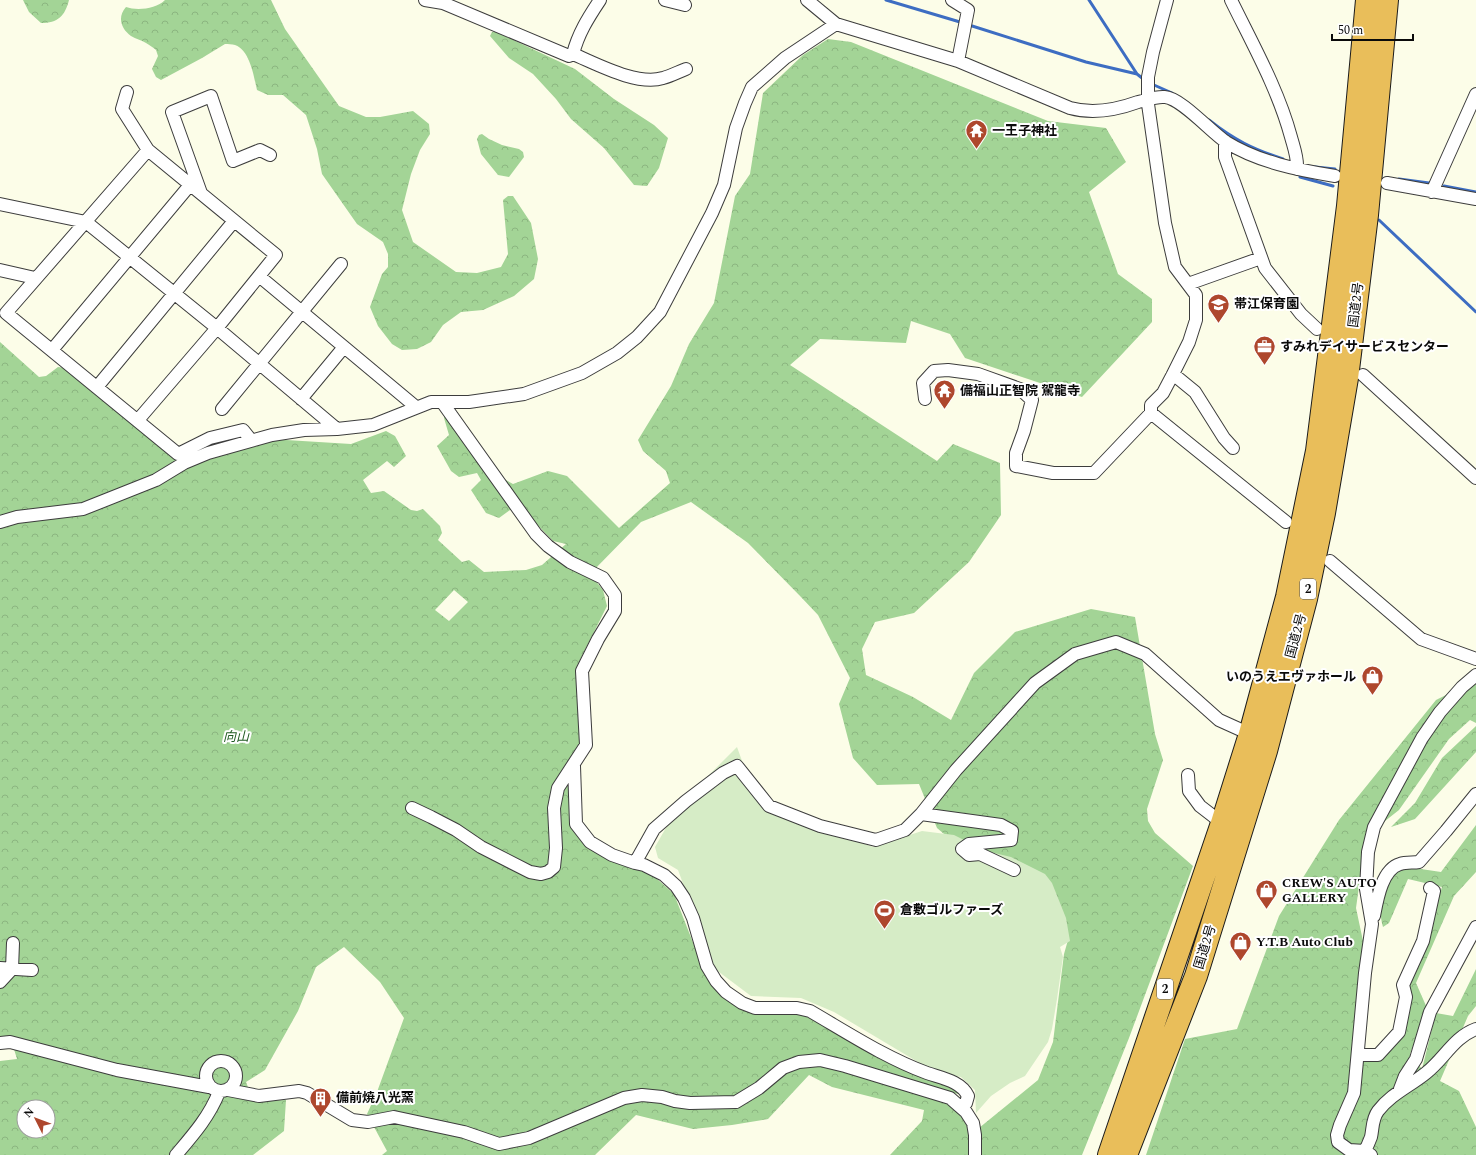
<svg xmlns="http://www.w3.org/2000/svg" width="1476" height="1155" viewBox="0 0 1476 1155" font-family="Spectral,'Noto Sans JP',serif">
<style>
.forest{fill:url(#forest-crowns);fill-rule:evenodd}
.pitch{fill:#d6ecc6}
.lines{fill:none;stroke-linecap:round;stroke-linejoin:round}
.stream{stroke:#3d6dc2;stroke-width:3}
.street-casing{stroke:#3d3d3d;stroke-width:14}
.highway-casing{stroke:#1b1b1b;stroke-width:24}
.street{stroke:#fff;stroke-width:12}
.highway{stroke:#e9be5a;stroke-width:22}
.labels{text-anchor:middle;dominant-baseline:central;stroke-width:4;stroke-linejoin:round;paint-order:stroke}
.shield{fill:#fff;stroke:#545454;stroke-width:1}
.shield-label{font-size:12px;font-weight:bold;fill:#0a0a0a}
.poi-label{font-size:13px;font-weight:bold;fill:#0a0a0a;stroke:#fff;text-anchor:start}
.street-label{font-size:13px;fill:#0a0a0a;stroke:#fff}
.park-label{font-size:13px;font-style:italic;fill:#205b22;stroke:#fff}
</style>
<defs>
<pattern id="forest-crowns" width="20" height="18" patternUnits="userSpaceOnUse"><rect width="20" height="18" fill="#a3d496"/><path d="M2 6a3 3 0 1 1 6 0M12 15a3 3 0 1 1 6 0" fill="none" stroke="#8bb580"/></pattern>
</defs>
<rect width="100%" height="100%" fill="#fcfde8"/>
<!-- forest -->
<path class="forest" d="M23 0H69C65 16 58 23 41 23L29 12Z
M165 0H271L285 29 339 106 366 117H380L413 111 429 124 430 134 420 150 411 174 402 210 413 242 456 272 477 273 501 267 508 254 503 200 508 196H513L531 223 538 259 534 279 514 296 483 310 461 312 443 325 431 342 417 349 402 350 392 344 378 326 370 307 382 274 388 267V254L383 242 357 224 322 174 317 149 306 115 283 95H268L257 90C254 77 250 50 235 45 232 44 228 44 225 44L202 58 161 80 156 77 152 69 158 56 156 50C153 47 149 45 146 43 141 40 136 39 131 36 121 29 117 17 126 7 137 11 156 9 165 0Z
M492 32H496L575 69 614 99 654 125 668 138 659 168 647 186 634 185 604 148 571 119 556 99 533 74 509 58 490 36Z
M828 39 851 42 1048 121 1106 128 1126 162 1089 192 1118 274 1152 299V322L1082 397 965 358 950 334 911 321 906 343 820 339 790 365 937 461 953 444 1000 463 1001 515 969 562 914 613 875 622 862 649 866 675 913 697 951 720 974 673 1015 632 1091 609 1135 617 1155 734 1163 760 1147 809 1148 821 1155 833 1193 866 1129 1038 1082 1155H890L922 1121 924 1110 832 1087 809 1075 768 1119 732 1125 693 1129 636 1115 595 1155H382L387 1151 367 1114 377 1092 404 1018 380 982 344 947 316 967 298 1011 265 1070 246 1082 253 1101 286 1100 284 1131 253 1155H0V1061L17 1059 13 1046H0V342L39 377 46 376 58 367 66 368 188 465 270 439 351 444 386 431 395 436 406 456 394 467 387 461 363 480 371 493 384 491 411 510 417 511 423 509 440 526 442 533 438 540 462 562 469 560 484 572 526 570 542 565 566 544 553 541 528 515 510 510 499 518 486 513 471 490 481 480 477 473 459 477 451 471 437 446 449 435 444 418 447 413 504 479 513 484 548 471 567 476 619 528 670 483 666 471 643 451 638 440 671 386 689 344 714 303 735 196 750 174 763 93 803 55ZM691 502 748 543 801 597 818 615 850 678 839 704 853 758 877 785 919 784 937 828 1068 940 1064 954 1053 1042 1038 1080 979 1128 966 1124 949 1093 962 1094 958 1088 815 1017 796 1011 736 1003 701 963 674 894 656 878 573 824 582 743 577 666 607 606 603 590 590 574 641 522ZM454 590 468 602 449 621 435 610ZM24 1107H48V1131H24Z
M482 134 489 139 502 145 519 149 523 152 524 157 509 177 498 175 481 154 477 139 479 135Z
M1476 680V723L1470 720 1449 739 1399 810 1366 836 1356 908 1363 941 1355 1053 1386 1052 1406 1024 1411 976 1442 887 1408 879 1389 923 1383 927C1378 911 1381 888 1390 874 1393 871 1398 868 1401 866L1441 872 1476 825V872L1454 896 1416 983 1427 1008 1410 1054 1422 1069 1436 1013 1453 1016 1476 969V1006L1468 1016 1440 1081 1459 1091 1476 1127V1155H1146L1185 1039 1237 1029 1279 916 1339 820 1436 700Z
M1476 726V752L1415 819 1391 827 1415 803 1442 758Z"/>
<!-- pitch -->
<path class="pitch" d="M737 747 753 791 766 808 873 847 922 831 954 835 986 851 1011 857 1045 874 1052 883 1066 918 1070 941 1060 947 1063 957 1057 999 1052 1029 1048 1042 1025 1076 1010 1083 991 1096 976 1113 975 1090 961 1077 933 1071 834 1012 801 998 751 996 715 969 678 870 658 858 655 847 679 805Z"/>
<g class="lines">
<!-- stream -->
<path class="stream" d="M886 0 960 22
M1089 0 1137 74 1142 78
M969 25 1086 62 1137 74
M1154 85 1172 93
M1209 120C1234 140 1253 149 1283 159
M1315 167 1335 169
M1300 177 1333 186
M1399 179 1429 183
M1444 186 1476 192
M1379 220 1476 312"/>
<defs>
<path id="street" d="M425 0 443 3 569 56 573 54C578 34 588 18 600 0
M665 0 685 5
M807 0 836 24 958 61 1070 108C1092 114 1116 110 1138 102 1147 100 1156 96 1165 97 1181 98 1211 132 1226 142 1258 162 1298 170 1335 176
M952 0 968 10 958 61
M1231 0C1253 45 1278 89 1291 137 1294 148 1298 158 1297 169
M573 54C597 64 637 86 663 78 671 76 678 72 686 69
M127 92 122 109 148 150
M1225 141V157L1265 268 1301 314 1317 329
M1387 183 1476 199
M1432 192 1476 94
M201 193 172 112 211 96 233 161 260 150 270 155
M0 204 86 222 217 328 337 429
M0 270 35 278
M259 276 416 407
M1188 284 1261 258
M52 350 190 185
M1173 374 1195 392 1224 438 1233 448
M1363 375 1476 478
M97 387 234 221
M301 399 344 347
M925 399 923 383 934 371 948 370 978 374 1020 389 1032 400 1024 431 1016 453V466L1053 473H1094L1151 413V405L1163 393 1173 374 1189 342 1196 320V295L1175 267 1165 223 1148 104V77L1153 52 1167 0
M222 409 341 264
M1151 413 1286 522
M138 420 217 328 276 255 148 150 6 313 178 454 210 438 243 430 251 440
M0 522 17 517 83 509 156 480 184 463 208 453 272 435 304 430 337 429 373 425 431 402H469L524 394 582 373 617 353 637 337 660 312 712 213 724 185 736 128 745 103 752 87 785 58 836 24
M1330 561 1421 639 1476 659
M574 766 576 824 590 842 612 855 635 863 644 865 664 875 676 886 684 898 693 918 707 966 716 981 726 992 742 1003 755 1008H797L810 1011C848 1033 886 1058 927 1073 941 1078 961 1081 968 1096L966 1103 962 1107
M1188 775 1189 791 1200 806 1222 823
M412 808 431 817 456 830 481 847 530 872 541 874 548 872 554 867 556 848 554 808 558 788 586 745 582 671 598 639 615 611V595L603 578 570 562 548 546 536 534 442 402
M635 863 654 829 686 801 723 773 737 766 769 806 820 826 876 840 905 830 921 814
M1014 870 980 854 969 855 962 849 969 844 1011 840 1012 831 1001 825 921 814 956 770 1035 683 1075 654 1116 642 1145 654 1219 720 1250 734
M1374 916C1377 900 1382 869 1400 864 1406 862 1413 863 1419 862L1446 831 1476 794
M0 968 32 970
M0 982 12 969 13 943
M0 1043 10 1042 117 1070 209 1087
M1358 1055H1378L1399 1032 1406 997 1403 985 1423 941 1434 891 1430 888
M206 1076a15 15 0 1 1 30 0a15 15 0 1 1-30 0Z
M1400 1089 1405 1076 1416 1059 1430 1012 1476 927
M228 1090 259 1096 299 1091 307 1093 352 1120 368 1122 394 1117 464 1132 499 1144 529 1138 624 1098 642 1095 662 1097 675 1101 690 1103 736 1102 759 1088 783 1068 799 1062 820 1060 845 1066 950 1098 966 1112 973 1123 975 1135V1155
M1365 1151C1367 1147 1369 1142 1371 1137 1373 1128 1372 1119 1378 1111 1391 1094 1410 1086 1426 1073 1444 1059 1454 1037 1476 1029
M176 1155C193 1135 209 1117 219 1092
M1371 1155 1365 1151 1349 1150 1338 1142 1337 1135 1340 1125 1354 1093 1365 973 1372 924 1366 889 1368 852 1374 827 1422 738 1440 712 1462 687 1476 675"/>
<path id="highway" d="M1109 1155 1222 823 1250 734 1287 597 1317 451 1326 380 1348 206 1367 0
M1126 1155 1196 976 1266 751 1306 599 1324 513 1347 378 1367 215 1387 0"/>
</defs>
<!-- street casing -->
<use href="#street" class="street-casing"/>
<!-- highway casing -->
<use href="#highway" class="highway-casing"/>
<!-- street -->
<use href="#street" class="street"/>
<!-- highway -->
<use href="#highway" class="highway"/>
</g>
<!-- icons -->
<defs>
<symbol id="temple-pin" viewBox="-11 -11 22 30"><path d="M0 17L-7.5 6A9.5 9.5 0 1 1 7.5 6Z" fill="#ae472d" stroke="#fff"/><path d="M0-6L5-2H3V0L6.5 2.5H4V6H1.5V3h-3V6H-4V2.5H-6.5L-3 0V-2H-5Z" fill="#fff"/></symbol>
<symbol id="school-pin" viewBox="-11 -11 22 30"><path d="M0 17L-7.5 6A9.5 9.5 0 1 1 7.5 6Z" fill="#ae472d" stroke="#fff"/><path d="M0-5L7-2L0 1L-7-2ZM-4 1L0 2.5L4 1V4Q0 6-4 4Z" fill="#fff"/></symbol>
<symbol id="office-pin" viewBox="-11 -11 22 30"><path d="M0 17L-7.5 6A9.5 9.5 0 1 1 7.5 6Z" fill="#ae472d" stroke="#fff"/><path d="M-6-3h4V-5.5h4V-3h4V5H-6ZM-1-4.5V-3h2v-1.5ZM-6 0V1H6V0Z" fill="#fff"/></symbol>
<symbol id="shop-pin" viewBox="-11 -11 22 30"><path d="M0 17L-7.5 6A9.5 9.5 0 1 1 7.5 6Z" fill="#ae472d" stroke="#fff"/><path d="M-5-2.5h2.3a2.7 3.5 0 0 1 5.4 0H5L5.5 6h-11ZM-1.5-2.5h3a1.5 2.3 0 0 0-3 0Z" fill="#fff"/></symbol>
<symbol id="stadium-pin" viewBox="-11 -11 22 30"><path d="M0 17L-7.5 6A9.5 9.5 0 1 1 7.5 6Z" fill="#ae472d" stroke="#fff"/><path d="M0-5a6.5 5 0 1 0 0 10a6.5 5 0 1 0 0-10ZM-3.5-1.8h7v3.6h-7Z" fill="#fff"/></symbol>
<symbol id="building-pin" viewBox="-11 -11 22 30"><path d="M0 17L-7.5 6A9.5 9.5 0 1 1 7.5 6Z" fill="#ae472d" stroke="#fff"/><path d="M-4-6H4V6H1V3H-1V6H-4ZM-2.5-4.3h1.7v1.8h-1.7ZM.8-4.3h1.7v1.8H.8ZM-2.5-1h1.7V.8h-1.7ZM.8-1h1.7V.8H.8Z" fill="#fff"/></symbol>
</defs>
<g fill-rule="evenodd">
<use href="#temple-pin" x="964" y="118" width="25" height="34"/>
<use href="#school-pin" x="1206" y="292" width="25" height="34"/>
<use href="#office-pin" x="1252" y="334" width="25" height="34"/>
<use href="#temple-pin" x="932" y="378" width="25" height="34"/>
<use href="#shop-pin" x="1360" y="664" width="25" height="34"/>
<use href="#shop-pin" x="1254" y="878" width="25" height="34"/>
<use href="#stadium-pin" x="872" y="898" width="25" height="34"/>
<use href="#shop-pin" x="1228" y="930" width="25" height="34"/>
<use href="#building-pin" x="308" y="1086" width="25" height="34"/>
</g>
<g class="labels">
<!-- shield labels -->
<g class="shield">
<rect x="1300" y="579" width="16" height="20" rx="3"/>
<rect x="1157" y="979" width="16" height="20" rx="3"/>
</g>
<g class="shield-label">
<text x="1308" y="589">2</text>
<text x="1165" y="989">2</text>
</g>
<!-- poi labels -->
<g class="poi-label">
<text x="992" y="131">一王子神社</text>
<text x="1234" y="304">帯江保育園</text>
<text x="1280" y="347">すみれデイサービスセンター</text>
<text x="960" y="391">備福山正智院 駕龍寺</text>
<text x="1356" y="677" text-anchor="end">いのうえエヴァホール</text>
<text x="1282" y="883">CREW'S AUTO<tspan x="1282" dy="15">GALLERY</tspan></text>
<text x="900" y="910">倉敷ゴルファーズ</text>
<text x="1256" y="942">Y.T.B Auto Club</text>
<text x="336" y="1098">備前焼八光窯</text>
</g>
<!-- street labels -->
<g class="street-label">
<text transform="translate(1356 305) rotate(-83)">国道2号</text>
<text transform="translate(1296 636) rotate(-75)">国道2号</text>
<text transform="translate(1205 947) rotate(-73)">国道2号</text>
</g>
<!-- park labels -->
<g class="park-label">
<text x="236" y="737">向山</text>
</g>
</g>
<!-- north arrow -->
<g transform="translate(36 1119) rotate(312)"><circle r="19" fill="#ffffff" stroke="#9d9d9d"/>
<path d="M0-3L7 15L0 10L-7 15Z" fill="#ae472d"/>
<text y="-6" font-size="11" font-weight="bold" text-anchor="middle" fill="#0a0a0a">N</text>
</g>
<!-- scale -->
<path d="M1332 34v6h81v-6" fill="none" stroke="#0a0a0a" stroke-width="2"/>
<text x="1338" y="34" font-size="12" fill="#0a0a0a" stroke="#ffffff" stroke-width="3" paint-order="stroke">50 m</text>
</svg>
